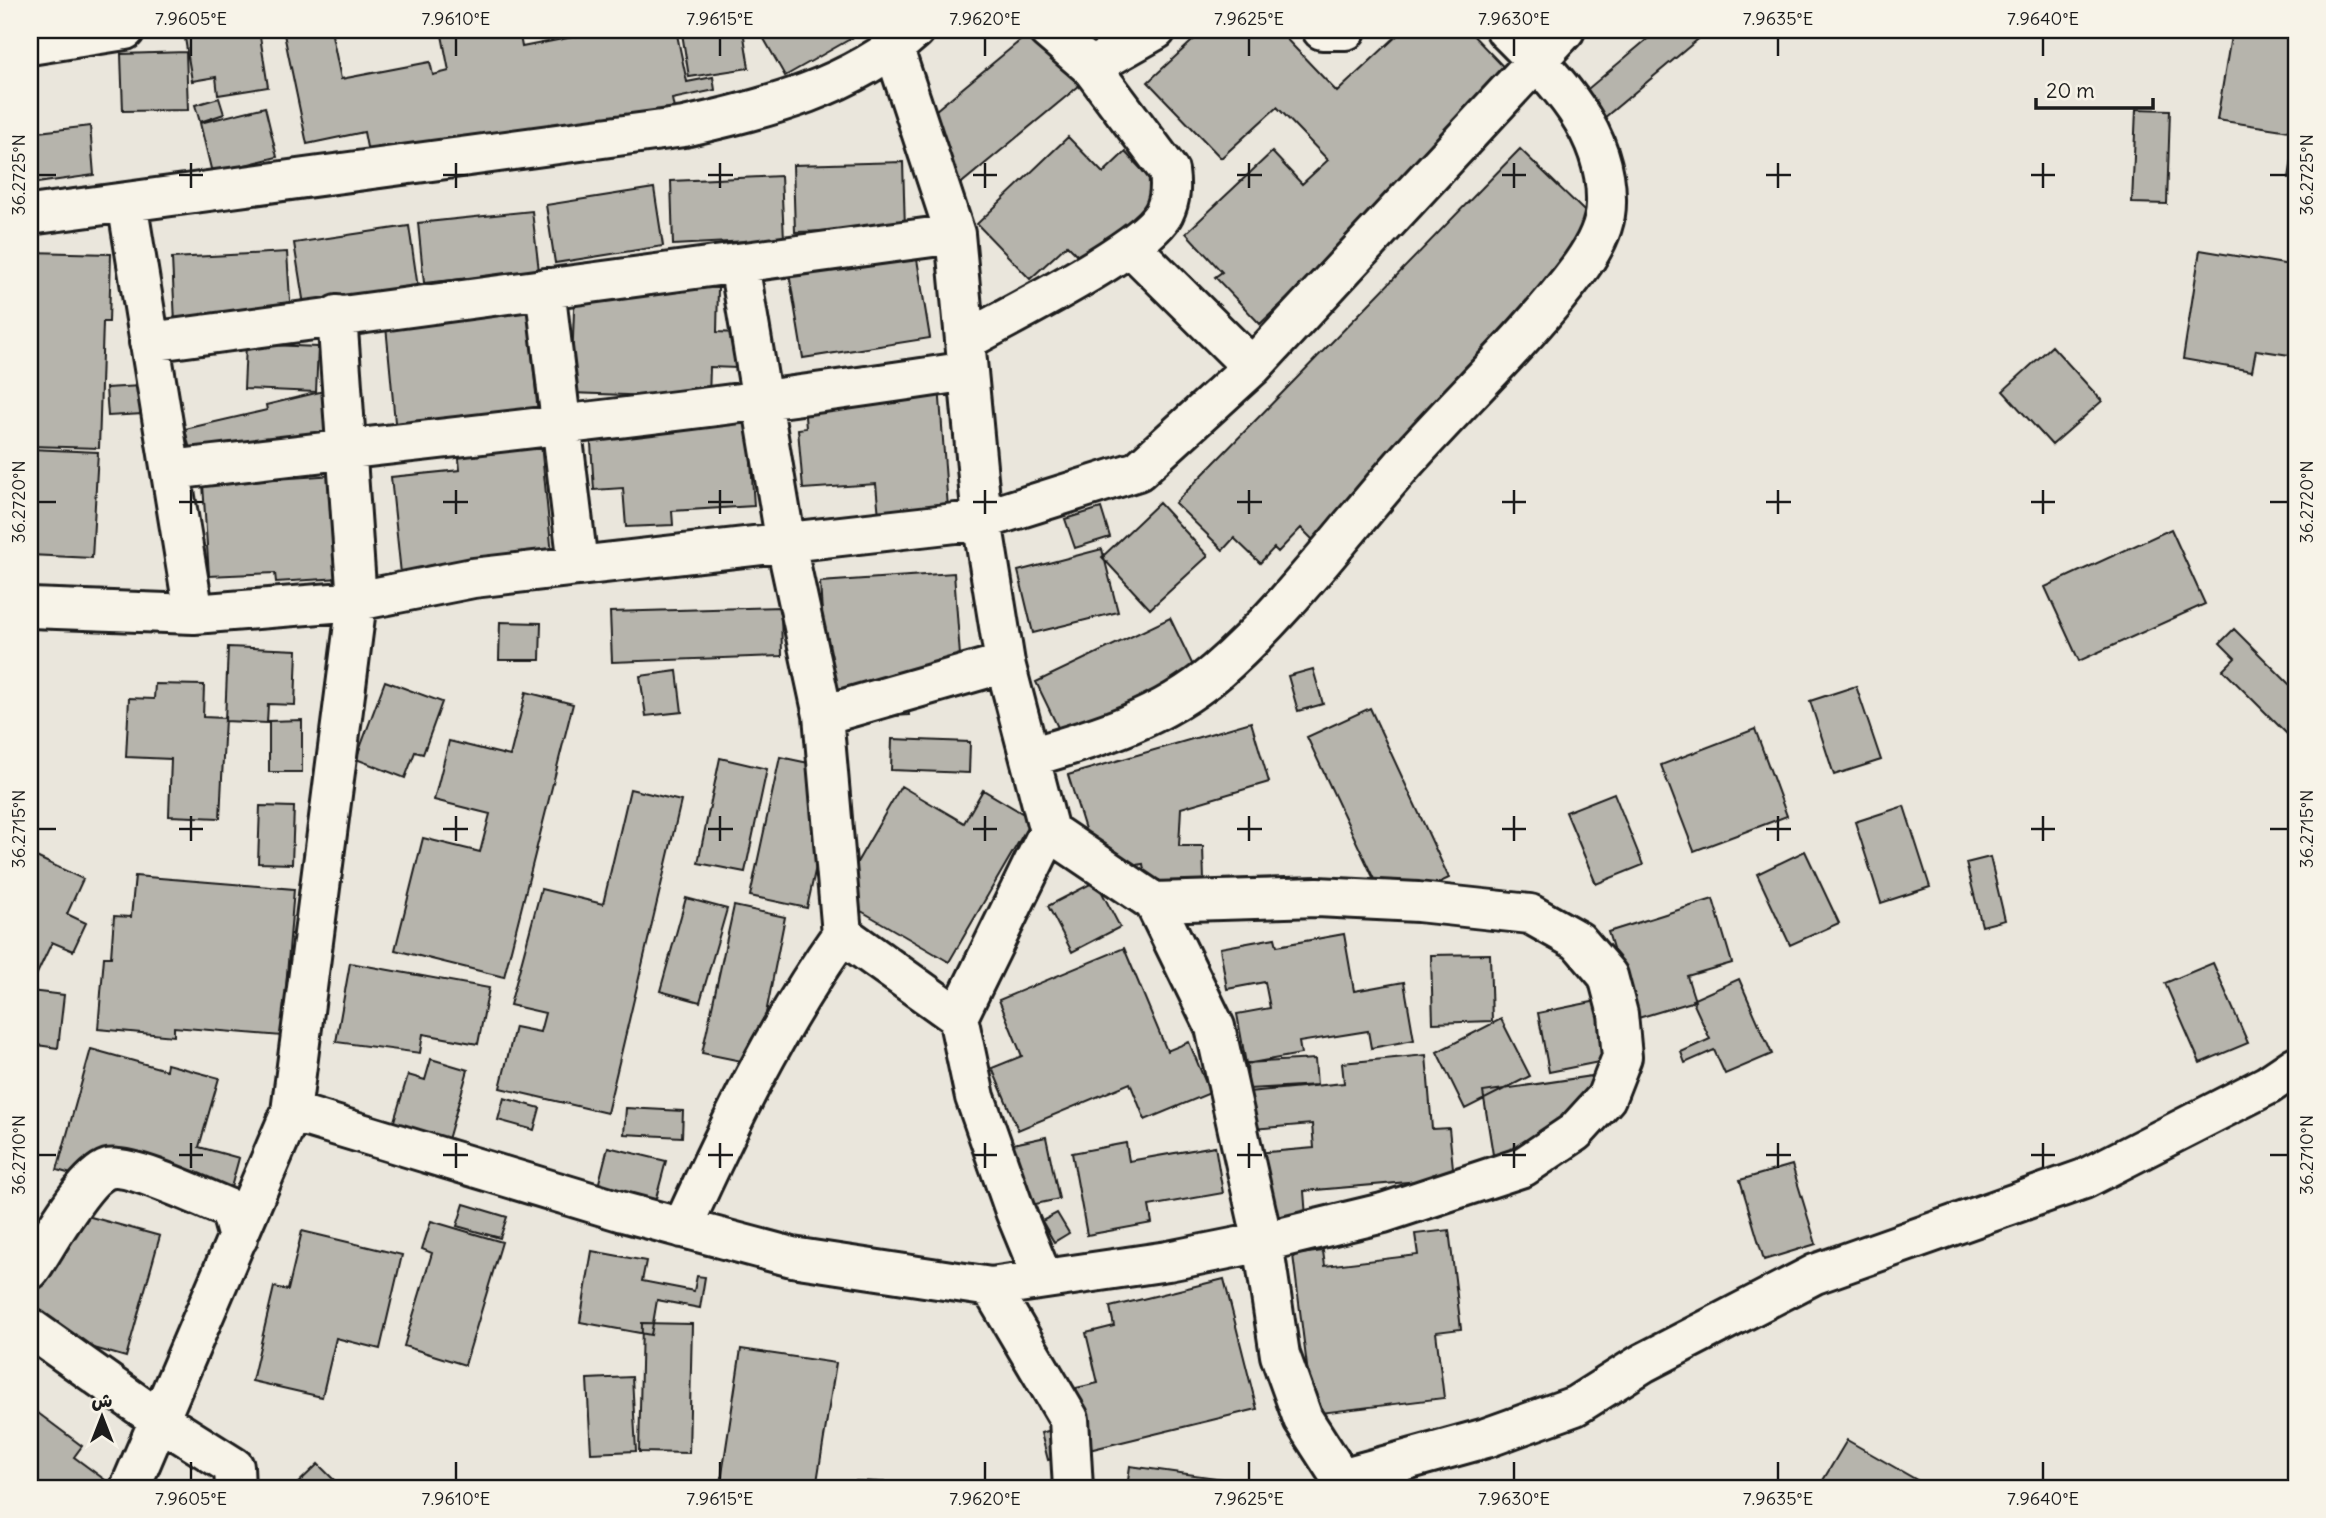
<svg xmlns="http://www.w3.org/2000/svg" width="2326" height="1518" viewBox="0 0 2326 1518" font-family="Delius,'Playpen Sans Arabic',sans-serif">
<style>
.building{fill:#b6b4ac;stroke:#1c1c1c;stroke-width:2}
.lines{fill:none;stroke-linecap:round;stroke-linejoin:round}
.minor-casing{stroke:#1c1c1c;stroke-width:44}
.minor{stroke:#f7f3e8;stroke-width:38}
.ticks{fill:none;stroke:#1c1c1c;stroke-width:2.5}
.neatline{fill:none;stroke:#1c1c1c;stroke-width:2.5}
.ticks-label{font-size:18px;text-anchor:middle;fill:#1c1c1c}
</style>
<rect width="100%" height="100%" fill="#eae6dc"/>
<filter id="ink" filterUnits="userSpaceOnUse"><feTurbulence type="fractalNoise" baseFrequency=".0143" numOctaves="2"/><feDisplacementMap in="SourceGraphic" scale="14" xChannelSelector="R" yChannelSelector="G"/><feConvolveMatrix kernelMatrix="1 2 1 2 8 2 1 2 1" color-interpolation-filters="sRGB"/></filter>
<g filter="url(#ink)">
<!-- building -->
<path class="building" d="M237 30H259L268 87 218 95 216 77 192 81 185 38Z
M306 30H331L341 79 430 62 433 75 449 71 441 30H519L522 47 608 30H676L687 82 713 77 715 90 672 99 676 118 371 168 364 132 307 144 284 34Z
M702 30H743L749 68 689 77 682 33Z
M759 30H866L785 76Z
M1033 30 1085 81 958 186 912 130Z
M1073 30H1158L1114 72Z
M1204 30H1278L1337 92 1403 30H1468L1518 82 1260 324 1215 277 1222 272 1186 233 1272 152 1302 184 1328 160 1277 107 1221 158 1148 82Z
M1658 30H1709L1604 118 1583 93Z
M2232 30H2296V132L2217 120Z
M186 52 188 110 123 111 121 54Z
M219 98 224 114 200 122 195 105Z
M265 107 277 157 212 173 200 123Z
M2136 109 2170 110 2167 204 2132 203Z
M90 126 94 175 30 184V133Z
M2296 136V179L2289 178Z
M1068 137 1103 173 1125 152 1173 203 1097 275 1067 245 1030 279 977 224Z
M1520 149 1611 237 1314 541 1301 528 1278 552 1274 548 1260 563 1234 538 1223 550 1175 503Z
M903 162 905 229 795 232 793 165Z
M781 176 784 239 673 245 671 181Z
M654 188 663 246 555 263 546 205Z
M532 211 539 271 424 283 418 223Z
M409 226 418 288 304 305 294 243Z
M2200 250 2296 266V356L2256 350 2252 371 2183 359Z
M30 252 111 254 109 322H103L99 448 31 446 35 322 34 307H30Z
M287 252 291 316 175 323 172 258Z
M916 253 930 338 803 358 789 273Z
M575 283 718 288 717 332 738 333 737 368 710 367 709 398 571 393Z
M528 312 553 565 403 593 391 477 460 470 456 427 396 433 386 326Z
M246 344 318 347 316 392 244 389Z
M2052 346 2102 401 2052 445 2003 391Z
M939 385 949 522 880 527 876 484 803 489 798 429 806 428 803 394Z
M141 386 143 414 108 416 106 388Z
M324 391 336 442 196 475 185 429 267 410 266 405Z
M748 418 754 506 672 511 673 525 626 527 623 488 594 490 590 428Z
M30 449 98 452 92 558 30 555Z
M335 475 341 578 276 582 275 573 209 576 203 484Z
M1159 503 1208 556 1150 609 1102 557Z
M1101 508 1110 537 1075 548 1065 519Z
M2171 529 2205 604 2079 661 2045 587Z
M1102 549 1118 612 1033 633 1018 571Z
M954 573 962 683 906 686 909 715 829 720 820 582Z
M781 607 782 656 612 662 610 612Z
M1170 618 1198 676 1064 740 1036 682Z
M500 622 541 623 540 660H499Z
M2234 629 2296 691V743L2223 670 2235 658 2220 643Z
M228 647 297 650 295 705 268 704 267 723 225 721Z
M1313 669 1323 704 1298 711 1288 676Z
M677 671 682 712 646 716 640 676Z
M385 681 442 702 423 754 415 752 405 778 356 759Z
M155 684 204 685 203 717 225 718 220 818 169 816 171 759 126 757 129 698 154 699Z
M1856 686 1881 760 1834 775 1810 701Z
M526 692 573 704 504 977 395 950 423 838 480 852 490 814 434 800 449 741 510 756Z
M1370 708 1449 878 1387 907 1307 737Z
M302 720V772H269V721Z
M1251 722 1269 782 1181 808 1179 846H1203L1204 881 1147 887 1143 864 1108 869 1090 845 1068 775Z
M1755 729 1787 816 1694 851 1661 765Z
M892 739 970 742 969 773 891 770Z
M780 757 837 769 807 908 750 896Z
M720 758 767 769 745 872 698 863Z
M901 786 964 823 983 790 1032 819 949 962 837 897Z
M630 789 681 801 607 1113 500 1088 515 1027 540 1032 545 1013 510 1005 541 889 603 904Z
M1614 793 1643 865 1596 884 1566 812Z
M260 806 294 807 292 864 258 863Z
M1904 806 1930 887 1881 903 1855 822Z
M1805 851 1839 923 1790 945 1757 874Z
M30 854 83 879 67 914 86 923 73 951 52 942 35 978 30 976Z
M1990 857 2005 920 1982 926 1966 863Z
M135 876 294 889 282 1036 174 1027V1036L98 1029 104 957H111L114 916 131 917Z
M1096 881 1120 927 1072 952 1048 906Z
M686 898 727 909 700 1002 660 991Z
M1713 899 1732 963 1687 976 1695 1001 1635 1019 1608 932Z
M734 906 785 917 756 1064 702 1053Z
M1344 934 1354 991 1404 982 1414 1040 1371 1048 1368 1031 1299 1042 1301 1054 1246 1064 1237 1014 1270 1008 1265 982 1227 989 1220 948 1275 938 1277 946Z
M1124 948 1167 1051 1189 1042 1210 1093 1145 1120 1130 1083 1018 1130 992 1068 1022 1056 999 1000Z
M1490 954 1492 1021 1433 1023 1431 955Z
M350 963 489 988 478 1044 423 1034 420 1053 336 1042Z
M2213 963 2248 1043 2200 1063 2165 983Z
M1739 979 1772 1054 1725 1074 1714 1050 1685 1063 1681 1052 1710 1039 1692 1000Z
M30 991 64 995 58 1048 30 1044Z
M1602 1000 1614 1059 1549 1072 1538 1013Z
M1501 1019 1530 1076 1465 1109 1437 1052Z
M91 1049 166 1070 167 1064 219 1078 199 1147 239 1158 223 1217 57 1170Z
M1426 1055 1432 1129 1449 1128 1454 1178 1304 1191 1306 1217 1260 1221 1255 1153 1314 1148 1312 1124 1252 1129 1248 1092 1344 1083 1342 1063Z
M431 1059 468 1070 445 1150 390 1134 408 1075 425 1080Z
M1315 1059 1317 1085 1248 1089 1247 1063Z
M1605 1074 1610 1104 1567 1111 1573 1149 1494 1161 1483 1092Z
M504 1098 540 1108 534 1130 498 1120Z
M626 1108 683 1111 682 1137 624 1134Z
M1046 1137 1059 1199 1017 1208 1004 1146Z
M1126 1143 1129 1161 1215 1146 1223 1193 1149 1206 1152 1223 1087 1235 1072 1153Z
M608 1147 666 1161 651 1217 594 1202Z
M1792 1165 1816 1244 1764 1260 1740 1180Z
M464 1204 507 1217 500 1238 457 1226Z
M58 1208 160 1236 126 1357 30 1330V1265Z
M1057 1213 1069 1233 1054 1242 1042 1221Z
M431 1221 502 1242 465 1365 404 1346 432 1253 422 1249Z
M1449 1230 1461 1329 1436 1332 1444 1398 1313 1414 1293 1255 1323 1251 1325 1266 1418 1255 1415 1234Z
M302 1231 402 1255 380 1349 336 1338 322 1397 252 1381 274 1287 288 1290Z
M592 1251 646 1261 642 1281 694 1291 697 1276 705 1277 700 1308 657 1300 651 1335 580 1322Z
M1224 1279 1257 1409 1048 1460 1041 1433 1058 1428 1050 1394 1098 1383 1086 1333 1114 1326 1110 1307Z
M642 1323 692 1324 689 1453 639 1452Z
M741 1349 836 1363 816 1488 771 1485 768 1488 721 1481Z
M632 1377 636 1451 591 1453 587 1379Z
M30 1407 82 1446 74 1457 116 1488H30Z
M1847 1440 1929 1487H1819Z
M318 1464 342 1488H293Z
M1130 1466 1274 1486V1488H1127Z
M856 1481 902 1483 951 1488H855Z"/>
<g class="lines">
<defs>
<path id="minor" d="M1048 30 1091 67
M1322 30H1346
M30 45 125 30
M894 49 955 234 982 520 1005 663 1049 831 1154 902 1215 1027 1263 1242 1280 1355 1303 1419 1341 1478 1357 1488
M127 202 194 614
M30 215 684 127C765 109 852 87 915 30
M1131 247 1252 367
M739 264 786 544 823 715 842 934
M545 288 578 565
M965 341C1007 317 1145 250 1164 213 1171 199 1171 186 1169 171L1091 67 1156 30
M149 342 955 234
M171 470C437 438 703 412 968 371
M30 608 194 614 357 601 473 578 982 520 1138 471 1252 367 1565 30
M823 715 1005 663
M1030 757C1097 738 1161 719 1216 672 1288 609 1344 531 1407 460 1465 395 1529 336 1581 266 1594 248 1606 226 1606 203 1608 130 1554 78 1506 30
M958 1017 1049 831
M291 1112 623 1212 792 1257 991 1287 1168 1261 1263 1242 1383 1213 1523 1167 1575 1132 1606 1098 1622 1057 1618 1014 1608 976 1578 941 1530 914 1418 902 1317 897 1154 902
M682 1228C730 1123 775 1028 842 934L958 1017 975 1097 1015 1211 1043 1279
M30 1270C46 1247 83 1177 108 1169 129 1163 207 1200 230 1209L238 1238
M991 1287 1069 1419 1073 1488
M30 1328 161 1421 234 1467 235 1488
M1341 1478 1486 1438 1575 1406 1643 1363 1815 1274 2084 1179 2268 1085 2296 1066
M130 1488 291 1112 357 601 337 315"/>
</defs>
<!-- minor casing -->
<use href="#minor" class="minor-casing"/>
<!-- minor -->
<use href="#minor" class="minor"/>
</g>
</g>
<!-- ticks -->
<path class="ticks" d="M191 38V56M456 38V56M720 38V56M985 38V56M1249 38V56M1514 38V56M1778 38V56M2043 38V56M191 163V188M456 163V188M720 163V188M985 163V188M1249 163V188M1514 163V188M1778 163V188M2043 163V188M38 175H56M179 175H203M443 175H468M708 175H733M973 175H997M1237 175H1262M1502 175H1526M1766 175H1791M2031 175H2055M2270 175H2288M191 490V514M456 490V514M720 490V514M985 490V514M1249 490V514M1514 490V514M1778 490V514M2043 490V514M38 502H56M179 502H203M443 502H468M708 502H733M973 502H997M1237 502H1262M1502 502H1526M1766 502H1791M2031 502H2055M2270 502H2288M191 816V841M456 816V841M720 816V841M985 816V841M1249 816V841M1514 816V841M1778 816V841M2043 816V841M38 829H56M179 829H203M443 829H468M708 829H733M973 829H997M1237 829H1262M1502 829H1526M1766 829H1791M2031 829H2055M2270 829H2288M191 1143V1168M456 1143V1168M720 1143V1168M985 1143V1168M1249 1143V1168M1514 1143V1168M1778 1143V1168M2043 1143V1168M38 1155H56M179 1155H203M443 1155H468M708 1155H733M973 1155H997M1237 1155H1262M1502 1155H1526M1766 1155H1791M2031 1155H2055M2270 1155H2288M191 1462V1480M456 1462V1480M720 1462V1480M985 1462V1480M1249 1462V1480M1514 1462V1480M1778 1462V1480M2043 1462V1480"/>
<!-- margin -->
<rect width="2326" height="1518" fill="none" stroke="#f7f3e8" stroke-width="77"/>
<!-- north arrow -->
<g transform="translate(102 1417)" stroke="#f7f3e8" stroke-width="5" paint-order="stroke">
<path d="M0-5L12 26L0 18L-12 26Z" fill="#1c1c1c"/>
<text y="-10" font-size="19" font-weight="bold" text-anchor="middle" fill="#1c1c1c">ش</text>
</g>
<!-- scale -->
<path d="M2036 98v10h117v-10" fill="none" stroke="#1c1c1c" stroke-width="3.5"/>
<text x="2046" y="98" font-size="21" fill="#1c1c1c" stroke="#f7f3e8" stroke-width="5" paint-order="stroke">20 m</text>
<rect x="38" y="38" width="2250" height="1442" class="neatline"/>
<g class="ticks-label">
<text x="191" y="25">7.9605°E</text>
<text x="456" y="25">7.9610°E</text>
<text x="720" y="25">7.9615°E</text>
<text x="985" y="25">7.9620°E</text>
<text x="1249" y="25">7.9625°E</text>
<text x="1514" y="25">7.9630°E</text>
<text x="1778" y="25">7.9635°E</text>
<text x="2043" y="25">7.9640°E</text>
<text transform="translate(19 175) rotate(-90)" y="6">36.2725°N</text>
<text transform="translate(2307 175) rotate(-90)" y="6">36.2725°N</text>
<text transform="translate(19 502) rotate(-90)" y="6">36.2720°N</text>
<text transform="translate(2307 502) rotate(-90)" y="6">36.2720°N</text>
<text transform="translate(19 829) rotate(-90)" y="6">36.2715°N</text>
<text transform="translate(2307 829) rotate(-90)" y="6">36.2715°N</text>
<text transform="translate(19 1155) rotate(-90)" y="6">36.2710°N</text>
<text transform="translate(2307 1155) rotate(-90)" y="6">36.2710°N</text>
<text x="191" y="1505">7.9605°E</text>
<text x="456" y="1505">7.9610°E</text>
<text x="720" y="1505">7.9615°E</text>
<text x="985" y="1505">7.9620°E</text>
<text x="1249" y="1505">7.9625°E</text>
<text x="1514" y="1505">7.9630°E</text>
<text x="1778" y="1505">7.9635°E</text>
<text x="2043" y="1505">7.9640°E</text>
</g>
</svg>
